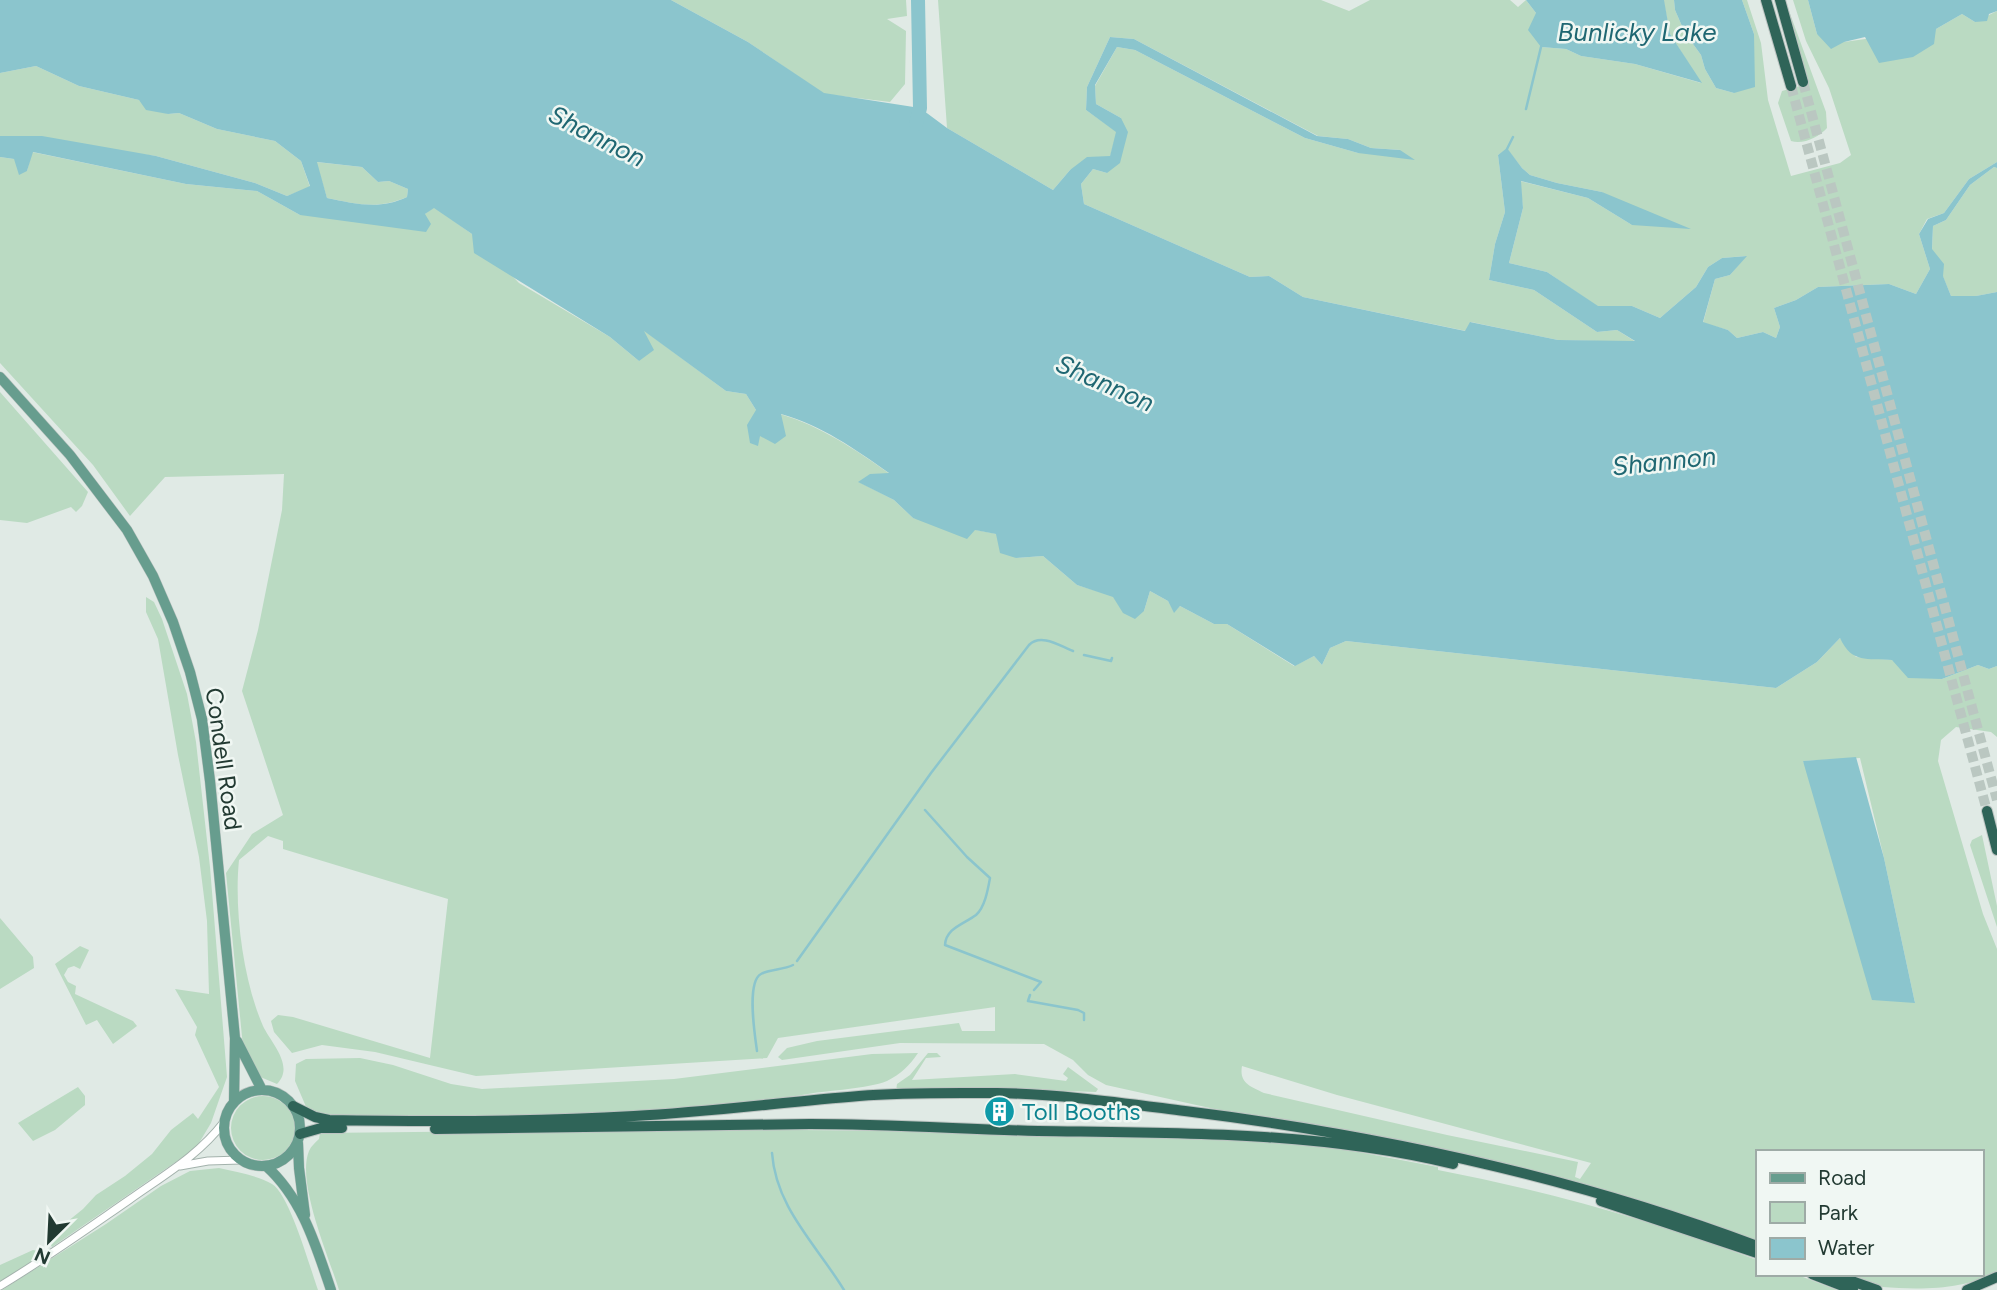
<svg xmlns="http://www.w3.org/2000/svg" width="1997" height="1290" viewBox="0 0 1997 1290" font-family="Figtree,sans-serif">
<style>
.green{fill:#badac2;fill-rule:evenodd}
.water{fill:#8bc5cd;fill-rule:evenodd}
.lines{fill:none;stroke-linecap:round;stroke-linejoin:round}
.stream{stroke:#8bc5cd;stroke-width:2.5}
.river{stroke:#8bc5cd;stroke-width:14}
.highway-tunnel{stroke:#bac7c1;stroke-width:10;stroke-dasharray:10 5;stroke-linecap:butt}
.minor-casing{stroke:#a3b2ac;stroke-width:9}
.major-casing{stroke:#bdc4c2;stroke-width:11}
.highway-casing{stroke:#bdc4c2;stroke-width:12}
.minor{stroke:#fff;stroke-width:7}
.major{stroke:#679d8e;stroke-width:10}
.highway{stroke:#2f6458;stroke-width:10}
.labels{text-anchor:middle;dominant-baseline:central;stroke-width:5;stroke-linejoin:round;paint-order:stroke}
.street-label{font-size:24px;fill:#223a32;stroke:#f0f7f3}
.culture-label{font-size:24px;fill:#0d838f;stroke:#f0f7f3;text-anchor:start}
.water-label{font-size:26px;font-style:italic;fill:#1f6772;stroke:#f0f7f3}
</style>
<rect width="100%" height="100%" fill="#e0eae5"/>
<!-- green -->
<path class="green" d="M671 0H906L907 16 887 19 906 31 905 84 890 102 824 94 748 42Z
M938 0H1321L1349 11 1370 0H1510L1518 7 1526 0 1536 13 1541 47 1566 49 1581 56 1635 64 1701 83 1670 34 1664 3V0H1674L1675 10 1685 33 1701 55 1705 69 1716 88 1734 93 1754 34 1742 0H1747L1761 43 1768 100 1791 176 1840 163 1851 155 1829 88 1806 41 1793 0H1808L1817 34 1844 42 1936 29 1962 14 1975 22 1997 11V162L1969 179 1944 213 1927 219 1919 234 1930 269 1916 294 1889 284 1818 287 1796 300 1774 308 1780 327 1776 338 1763 332 1737 338 1728 330 1703 323 1715 279 1730 275 1746 256 1722 258 1708 267 1696 287 1660 318 1632 306 1598 307 1547 272 1509 263 1523 208 1520 181 1588 198 1632 225 1602 192 1557 183 1530 175 1522 168 1507 149 1498 155 1505 212 1495 244 1489 280 1534 290 1597 332 1617 330 1636 342 1558 340 1471 322 1466 331 1303 297 1269 276 1250 277 1084 204 1081 184 1093 169 1107 173 1121 118 1096 104 1095 86 1117 47 1135 50 1305 138 1358 153 1401 150 1371 148 1348 139 1318 136 1134 39 1110 37 1087 87 1086 110 1117 132 1110 157 1070 170 1053 190 947 128Z
M1785 0 1826 112 1827 128C1819 137 1803 145 1791 141L1778 103 1782 91 1807 84Z
M36 66 79 86 139 100 168 114 179 113 217 129 275 141 301 161 310 187 287 196 255 183 156 156 0 136V73Z
M32 152 186 184 257 191 300 215 425 214 434 207 472 234 519 283 610 337 639 361 642 329 726 391 746 394 756 410 759 435 767 438 780 414C821 426 856 450 890 474L859 482 894 500 913 518 997 534 1016 558 1043 556 1077 585 1113 596 1124 613 1144 611 1150 591 1168 601 1174 612 1180 606 1214 624H1227L1294 666 1314 656 1322 665 1330 648 1346 641 1776 688 1817 662 1840 638 1856 657 1892 660 1942 679 1978 665 1989 669 1997 666V737L1991 732 1956 727 1941 740 1938 761 1983 914 1997 949V1271C1967 1290 1919 1290 1883 1287 1871 1285 1858 1279 1846 1274H1981V1152H1757V1241L1702 1220 1588 1186 1397 1140 1219 1110 1106 1085 1088 1075 1073 1060 1044 1044 900 1043 782 1060 778 1057 787 1048 817 1041 959 1023 962 1031H995V1007L778 1038 767 1058 476 1076 375 1052 322 1045 292 1053 274 1032 271 1021 278 1015 293 1017 430 1058 448 899 283 849V841L268 836 239 860C234 910 243 980 263 1026 271 1043 295 1066 277 1084L258 1076 244 1057 226 873 252 834 283 815 242 691 258 630 282 510 284 474 165 477 130 516 93 465 0 363V157L14 159 27 171ZM1860 758 1884 858 1915 1003 1803 761ZM1242 1066 1337 1095 1591 1163 1580 1179 1575 1177 1578 1162 1447 1135 1264 1093C1250 1086 1239 1083 1242 1066Z
M316 162 362 167 378 182 389 181 408 189 407 197C377 210 357 204 327 198Z
M1994 167 1997 168V292L1976 296H1951L1932 250 1933 226 1946 220 1970 185Z
M0 392 88 492 82 506 76 512 71 507 27 523 0 520Z
M146 597 154 602 162 619 187 694 196 742 210 867 227 1077 211 1123 196 1148 52 1247 47 1238 83 1209 96 1195 125 1176 152 1154 171 1130 193 1113 198 1119 219 1087 195 1035 197 1027 175 989 209 994 207 921 199 857 178 755 158 639 146 612Z
M1982 835 1997 906V927L1970 845 1972 840Z
M0 918 33 957 34 968 0 989Z
M80 946 89 950 80 969 74 966 68 968 64 975 68 982 76 986 75 994 133 1021 137 1026 113 1044 97 1020 86 1025 55 964Z
M918 1053C909 1066 901 1074 887 1081 867 1089 830 1090 808 1094 647 1122 482 1116 320 1115L307 1109 295 1081 296 1064 306 1059 360 1058 393 1065 451 1084 482 1089 674 1079 872 1054Z
M928 1053H937L941 1057 926 1058 912 1080 1015 1074 1066 1081 1068 1078 1063 1074 1068 1067 1098 1089 1096 1092 978 1088 896 1091 897 1084 910 1075Z
M78 1087 85 1096V1105L55 1130 33 1141 18 1123Z
M231 1128a32 32 0 1 1 64 0a32 32 0 1 1-64 0Z
M717 1129 1034 1133 1300 1141 1438 1167V1170C1547 1191 1653 1221 1757 1260V1274H1795L1837 1290H339C329 1257 296 1182 309 1151 311 1146 315 1143 319 1139L320 1133Z
M219 1168C236 1172 256 1175 272 1184 290 1195 310 1268 318 1290H2L106 1224 161 1186 190 1171Z
M33 1250 39 1251V1261L0 1281V1265Z"/>
<!-- water -->
<path class="water" d="M0 0H671L748 42 824 93 920 108 947 128 1053 190 1070 170 1087 157 1110 156 1116 132 1086 110 1087 87 1110 37 1134 39 1317 136 1348 139 1371 148 1400 150 1415 160 1358 153 1305 138 1135 50 1117 47 1095 85 1096 104 1121 118 1128 132 1120 163 1107 173 1093 169 1081 184 1084 204 1250 277 1269 276 1303 297 1465 331 1470 322 1558 340 1635 341 1617 330 1597 332 1534 290 1489 280 1495 244 1505 212 1498 155 1507 148 1522 168 1530 175 1557 183 1602 192 1691 229 1632 225 1588 198 1521 181 1523 208 1509 263 1547 272 1598 306H1632L1660 318 1696 287 1708 267 1722 258 1747 256 1730 275 1715 279 1703 322 1728 330 1737 338 1763 332 1776 338 1780 327 1774 308 1796 300 1818 287 1889 284 1916 294 1930 269 1919 234 1928 219 1944 213 1969 179 1997 162V168L1994 167 1970 185 1946 220 1933 226 1932 249 1944 264 1943 276 1951 296H1976L1997 292V666L1989 669 1978 665 1942 679 1908 678 1892 660C1867 658 1852 664 1840 638L1817 662 1776 688 1346 641 1330 648 1322 665 1314 656 1295 666 1227 624H1214L1180 606 1174 613 1168 601 1150 591 1144 611 1135 619 1123 613 1113 597 1077 585 1043 556 1016 558 1000 553 996 534 975 530 967 539 913 518 894 500 858 482 870 474 889 473C855 449 821 425 781 414L786 436 775 444 760 436 758 446 750 443 747 425 756 410 746 394 726 391 644 331 654 350 639 361 610 337 474 253 472 234 434 208 425 214 431 224 426 232 300 215 257 191 186 184 33 152 27 171 19 175 14 159 0 157V136H42L156 156 255 183 287 196 310 186 301 161 275 141 217 129 179 113 168 114 146 110 139 100 79 86 36 66 0 73ZM317 162 362 167 378 182 389 181 408 189 407 197C380 210 356 204 327 198Z
M1526 0H1664L1670 34 1702 83 1635 64 1581 56 1566 49 1541 47 1528 30 1536 13Z
M1674 0H1742L1754 34 1755 87 1734 93 1716 88 1705 69 1701 55 1685 33 1675 10Z
M1808 0H1997V11L1989 14 1987 21 1975 22 1962 14 1936 29 1934 44 1913 57 1879 63 1865 37 1844 42 1831 49 1817 34Z
M1856 757 1884 858 1915 1003 1872 1000 1803 761Z"/>
<g class="lines">
<!-- stream -->
<path class="stream" d="M1526 109 1541 47
M1507 149 1513 137
M1084 655 1111 661 1112 658
M925 810 967 857 990 878C988 889 985 907 976 915 964 924 946 928 945 945L1041 982 1034 990
M797 961 931 773 1029 645C1041 633 1060 646 1073 651
M1030 995 1028 1001 1078 1010 1084 1013V1020
M757 1051C755 1036 746 982 761 974 770 969 783 970 793 965
M772 1153C776 1208 816 1244 844 1290"/>
<!-- river -->
<path class="river" d="M916 124 920 108 918 0"/>
<!-- highway-tunnel -->
<path class="highway-tunnel" d="M1803 82 1997 800
M1791 86 1987 811"/>
<defs>
<path id="minor" d="M180 1166 208 1161 241 1160
M0 1286C45 1259 87 1229 129 1200 164 1175 198 1156 224 1122"/>
<path id="major" d="M0 377 70 455 127 530 153 576 173 622 190 672 202 719 210 781 235 1038 234 1102
M237 1041 262 1090
M224 1128a38 38 0 1 1 76 0a38 38 0 1 1-76 0Z
M298 1143 299 1168 305 1215
M266 1166C302 1198 316 1246 331 1290"/>
<path id="highway" d="M1766 0 1791 86
M1780 0 1803 82
M1987 811 1997 850
M293 1106 315 1117 329 1120C430 1122 532 1122 634 1116 709 1112 784 1102 859 1096 905 1092 951 1093 997 1093 1060 1094 1122 1103 1185 1111 1379 1135 1574 1177 1757 1246
M435 1129C560 1128 685 1125 810 1124 886 1124 962 1129 1038 1131 1177 1133 1317 1131 1453 1164
M300 1134 321 1128H342
M1601 1201 1757 1253
M1812 1274 1853 1290
M1832 1274 1877 1290
M1967 1290 1997 1277"/>
</defs>
<!-- minor casing -->
<use href="#minor" class="minor-casing"/>
<!-- major casing -->
<use href="#major" class="major-casing"/>
<!-- highway casing -->
<use href="#highway" class="highway-casing"/>
<!-- minor -->
<use href="#minor" class="minor"/>
<!-- major -->
<use href="#major" class="major"/>
<!-- highway -->
<use href="#highway" class="highway"/>
</g>
<!-- icons -->
<defs>
<symbol id="building-disc" viewBox="-11 -11 22 22"><circle r="9.5" fill="#0f9aa8" stroke="#f0f7f3"/><path d="M-4-6H4V6H1V3H-1V6H-4ZM-2.5-4.3h1.7v1.8h-1.7ZM.8-4.3h1.7v1.8H.8ZM-2.5-1h1.7V.8h-1.7ZM.8-1h1.7V.8H.8Z" fill="#fff"/></symbol>
</defs>
<g fill-rule="evenodd">
<use href="#building-disc" x="982" y="1094" width="35" height="35"/>
</g>
<g class="labels">
<!-- street labels -->
<g class="street-label">
<text transform="translate(224 759) rotate(82)">Condell Road</text>
</g>
<!-- culture labels -->
<g class="culture-label">
<text x="1022" y="1111">Toll Booths</text>
</g>
<!-- water labels -->
<g class="water-label">
<text x="1637" y="32">Bunlicky Lake</text>
<text transform="translate(597 136) rotate(27)">Shannon</text>
<text transform="translate(1105 383) rotate(24)">Shannon</text>
<text transform="translate(1664 461) rotate(-6)">Shannon</text>
</g>
</g>
<!-- legend -->
<rect x="1756" y="1150" width="228" height="126" fill="#f0f7f3" stroke="#9eaba6" stroke-width="2"/>
<rect x="1770" y="1173" width="35" height="10" fill="#679d8e" stroke="#9eaba6" stroke-width="2"/>
<text x="1818" y="1185" font-size="21" fill="#223a32">Road</text>
<rect x="1770" y="1202" width="35" height="21" fill="#badac2" stroke="#9eaba6" stroke-width="2"/>
<text x="1818" y="1220" font-size="21" fill="#223a32">Park</text>
<rect x="1770" y="1238" width="35" height="21" fill="#8bc5cd" stroke="#9eaba6" stroke-width="2"/>
<text x="1818" y="1255" font-size="21" fill="#223a32">Water</text>
<!-- north arrow -->
<g transform="translate(49 1241) rotate(204)" stroke="#f0f7f3" stroke-width="5" paint-order="stroke">
<path d="M0-5L12 26L0 18L-12 26Z" fill="#223a32"/>
<text y="-10" font-size="19" font-weight="bold" text-anchor="middle" fill="#223a32">N</text>
</g>
</svg>
